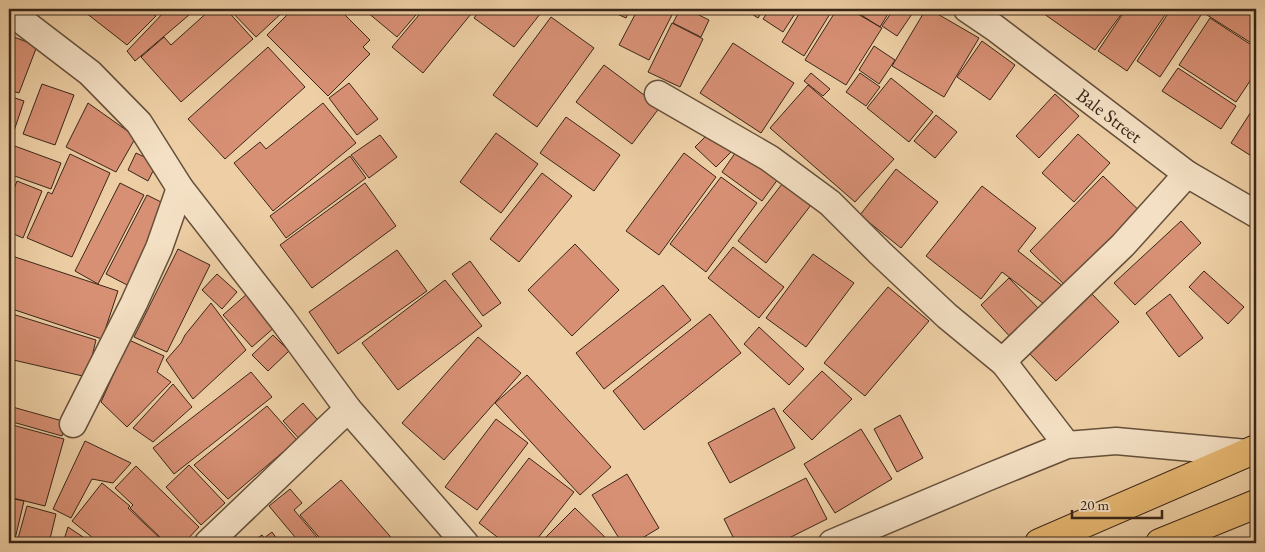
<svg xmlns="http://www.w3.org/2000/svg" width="1265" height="552" viewBox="0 0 1265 552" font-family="'EB Garamond',serif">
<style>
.building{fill:#d89075;stroke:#392618}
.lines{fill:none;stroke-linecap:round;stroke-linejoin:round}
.minor-casing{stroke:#66503b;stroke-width:29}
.primary-casing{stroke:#392618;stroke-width:30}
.motorway-casing{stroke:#392618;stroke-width:30}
.minor{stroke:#f4e0c4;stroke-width:26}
.primary{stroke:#e7b872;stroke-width:28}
.motorway{stroke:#e7b872;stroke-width:28}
.labels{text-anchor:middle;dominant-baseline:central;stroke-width:4;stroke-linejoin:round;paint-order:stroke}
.street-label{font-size:19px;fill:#392618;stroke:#f4e0c4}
</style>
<rect width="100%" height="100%" fill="#eecfa5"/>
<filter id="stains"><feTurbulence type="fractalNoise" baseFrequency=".004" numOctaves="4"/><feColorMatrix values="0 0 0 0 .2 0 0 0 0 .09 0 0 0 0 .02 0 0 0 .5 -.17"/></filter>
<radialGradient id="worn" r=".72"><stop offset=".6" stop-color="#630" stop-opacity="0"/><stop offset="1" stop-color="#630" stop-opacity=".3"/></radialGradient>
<!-- building -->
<path class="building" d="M81 9H145L156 16 127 45Z
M167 9H196L135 61 127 51Z
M211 9H226L253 39 181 102 141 57 164 37 171 45Z
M229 9H286L256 37Z
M293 9H339L370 40 363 47 370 54 328 96 267 35Z
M369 9H421L397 37 367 12Z
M424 9H475L423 73 392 47Z
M481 9H544L514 47 474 18Z
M606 9H630L626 18Z
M638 9H675L649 60 619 45Z
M680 9H687L709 20 701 37 673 23Z
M716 9H728L726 13Z
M744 9H764L758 18Z
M770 9H798L783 32 763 19Z
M802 9H833L804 56 782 42Z
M837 9H849L882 28 846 85 805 60Z
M852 9H891L880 27Z
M894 9H905L912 14 897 36 882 26Z
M926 9H929L979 38 944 97 892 66Z
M1042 9H1125L1095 50 1040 11Z
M1126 9H1169L1127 71 1098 51Z
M1171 9H1205L1160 77 1137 61Z
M1212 9H1256V46L1207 15Z
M551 17 594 48 537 127 493 95Z
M1210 18 1256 48V72L1236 102 1179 65Z
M672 23 703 39 680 87 648 72Z
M9 35 37 46 19 93 9 90Z
M982 41 1015 65 990 100 957 77Z
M733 43 794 83 761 133 700 93Z
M874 46 895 60 879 84 859 70Z
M268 47 305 87 225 159 188 119Z
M604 65 660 107 632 144 576 102Z
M1178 68 1236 106 1221 129 1162 91Z
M811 73 830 89 823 96 804 81Z
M860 73 880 87 866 106 846 92Z
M891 78 933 112 909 142 867 108Z
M349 83 378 119 357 135 329 98Z
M42 84 74 95 55 145 23 134Z
M808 85 894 159 855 202 770 128Z
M1055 94 1079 116 1039 158 1016 136Z
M9 96 24 101 9 146Z
M88 103 136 137 116 172 66 147Z
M323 103 356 143 273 211 234 163 260 142 266 149Z
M1256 104V159L1231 143Z
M936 115 957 132 935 158 914 141Z
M566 117 620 155 594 191 540 153Z
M711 131 732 151 716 167 695 147Z
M496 133 538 164 501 213 460 182Z
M1078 134 1110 163 1074 202 1042 173Z
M380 135 397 157 369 178 351 155Z
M12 145 61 163 51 189 9 174V153Z
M740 146 781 175 762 201 722 172Z
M136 153 157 163 148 181 128 170Z
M684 153 716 177 659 255 626 231Z
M70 154 110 173 72 257 27 238 48 192 52 194Z
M350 156 366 178 286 238 270 216Z
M896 169 938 202 901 248 860 215Z
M542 173 572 196 519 262 490 239Z
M9 175 14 176 9 190Z
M789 175 818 196 766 263 738 241Z
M1103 176 1146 217 1072 292 1030 251Z
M721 177 757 203 706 272 670 244Z
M17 181 42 191 23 238 9 232V201Z
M120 183 144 195 98 284 75 271Z
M365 183 396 226 312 288 280 245Z
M982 186 1036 228 1018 251 1064 287 1048 307 1002 272 981 299 926 256Z
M147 195 171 207 129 286 106 274Z
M1181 221 1201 243 1135 305 1114 283Z
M575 244 619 290 572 336 528 290Z
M733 247 784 287 759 318 708 278Z
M178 249 210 265 167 352 134 337Z
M397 250 427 291 338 354 309 312Z
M813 254 854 283 806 347 766 318Z
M9 255 118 291 102 339 9 308Z
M470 261 501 303 483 316 452 274Z
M1204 271 1244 307 1228 324 1189 287Z
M217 274 237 292 222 309 202 290Z
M1009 278 1042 312 1012 339 981 305Z
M445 280 482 326 398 390 362 343Z
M663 285 691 320 604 389 576 353Z
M888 287 929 321 865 396 824 363Z
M248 293 276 326 252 347 223 315Z
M1092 294 1119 322 1056 381 1029 353Z
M1170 294 1203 338 1179 357 1146 313Z
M211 303 246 350 193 399 166 360 181 343 185 335Z
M9 313 96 340 87 377 9 359Z
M710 314 741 353 644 430 613 391Z
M759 327 804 369 789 385 744 344Z
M273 335 289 351 268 371 252 355Z
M478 337 521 373 444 460 402 423Z
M129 340 164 356 157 372 171 382 127 427 101 402Z
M822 371 852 399 812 440 783 411Z
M251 372 272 397 174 474 153 448Z
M527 375 611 467 580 495 495 403Z
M173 384 192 407 153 442 133 428Z
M303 403 323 426 303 443 283 421Z
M9 406 66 422 62 436 9 421Z
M267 406 297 440 228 499 194 465Z
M774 408 795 448 730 483 708 443Z
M900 415 923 458 897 472 874 429Z
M496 419 528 443 477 510 445 487Z
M9 424 64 439 45 506 9 497Z
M861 429 892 479 835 513 804 464Z
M85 441 131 463 113 483 92 479 71 518 53 509Z
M529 458 574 492 534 543H505L479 523Z
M189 465 225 503 201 525 166 487Z
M136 466 199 527 184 543H166L130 508 133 505 115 488Z
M627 474 659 528 634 543H622L592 495Z
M806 478 827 519 779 543H736L724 519Z
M341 480 396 543H324L300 515Z
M102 483 130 506 128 508 163 541 161 543H99L72 521Z
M290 489 302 503 294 510 322 543H300L269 506Z
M9 498 24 501 15 539 9 538Z
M27 506 56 514 49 543 17 542Z
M575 508 611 543H540Z
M68 527 92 543H63Z
M272 532 280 543H250L262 535 264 538Z
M9 538 16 540 15 543H9Z"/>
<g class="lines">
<defs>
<g id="minor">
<path id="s1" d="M967 9 995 28 1187 174 1256 214"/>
<path d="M9 11 90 73 139 123 180 188 282 319 348 409 465 543"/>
<path d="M658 94 769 158 830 203 880 253 947 316 1004 363 1011 353 1123 245 1187 174"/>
<path d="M1004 363 1067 445"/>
<path d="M73 424 134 303 159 248 180 188"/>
<path d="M208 543 348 409"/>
<path d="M832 543 986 478 1067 445 1116 441 1247 453"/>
</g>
<path id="primary" d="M1039 543 1256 449"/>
<path id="motorway" d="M1160 543 1256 504"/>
</defs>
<!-- minor casing -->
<use href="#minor" class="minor-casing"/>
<!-- primary casing -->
<use href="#primary" class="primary-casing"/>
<!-- motorway casing -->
<use href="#motorway" class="motorway-casing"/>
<!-- minor -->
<use href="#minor" class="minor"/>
<!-- primary -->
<use href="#primary" class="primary"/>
<!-- motorway -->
<use href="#motorway" class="motorway"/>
</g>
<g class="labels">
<!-- street labels -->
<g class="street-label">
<text stroke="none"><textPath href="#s1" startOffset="178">Bale Street</textPath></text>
</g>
</g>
<!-- margin -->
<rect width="1265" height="552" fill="none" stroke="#eecfa5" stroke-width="30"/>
<rect x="10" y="10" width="1245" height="532" fill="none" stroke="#392618" stroke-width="2.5"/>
<rect x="15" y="15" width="1235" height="522" fill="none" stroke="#392618"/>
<!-- scale -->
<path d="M1072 510v8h90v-8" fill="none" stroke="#392618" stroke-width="2.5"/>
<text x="1080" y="510" font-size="15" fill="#392618" stroke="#f4e0c4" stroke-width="4" paint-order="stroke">20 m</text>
<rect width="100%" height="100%" filter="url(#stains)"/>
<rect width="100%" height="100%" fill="url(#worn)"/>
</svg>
